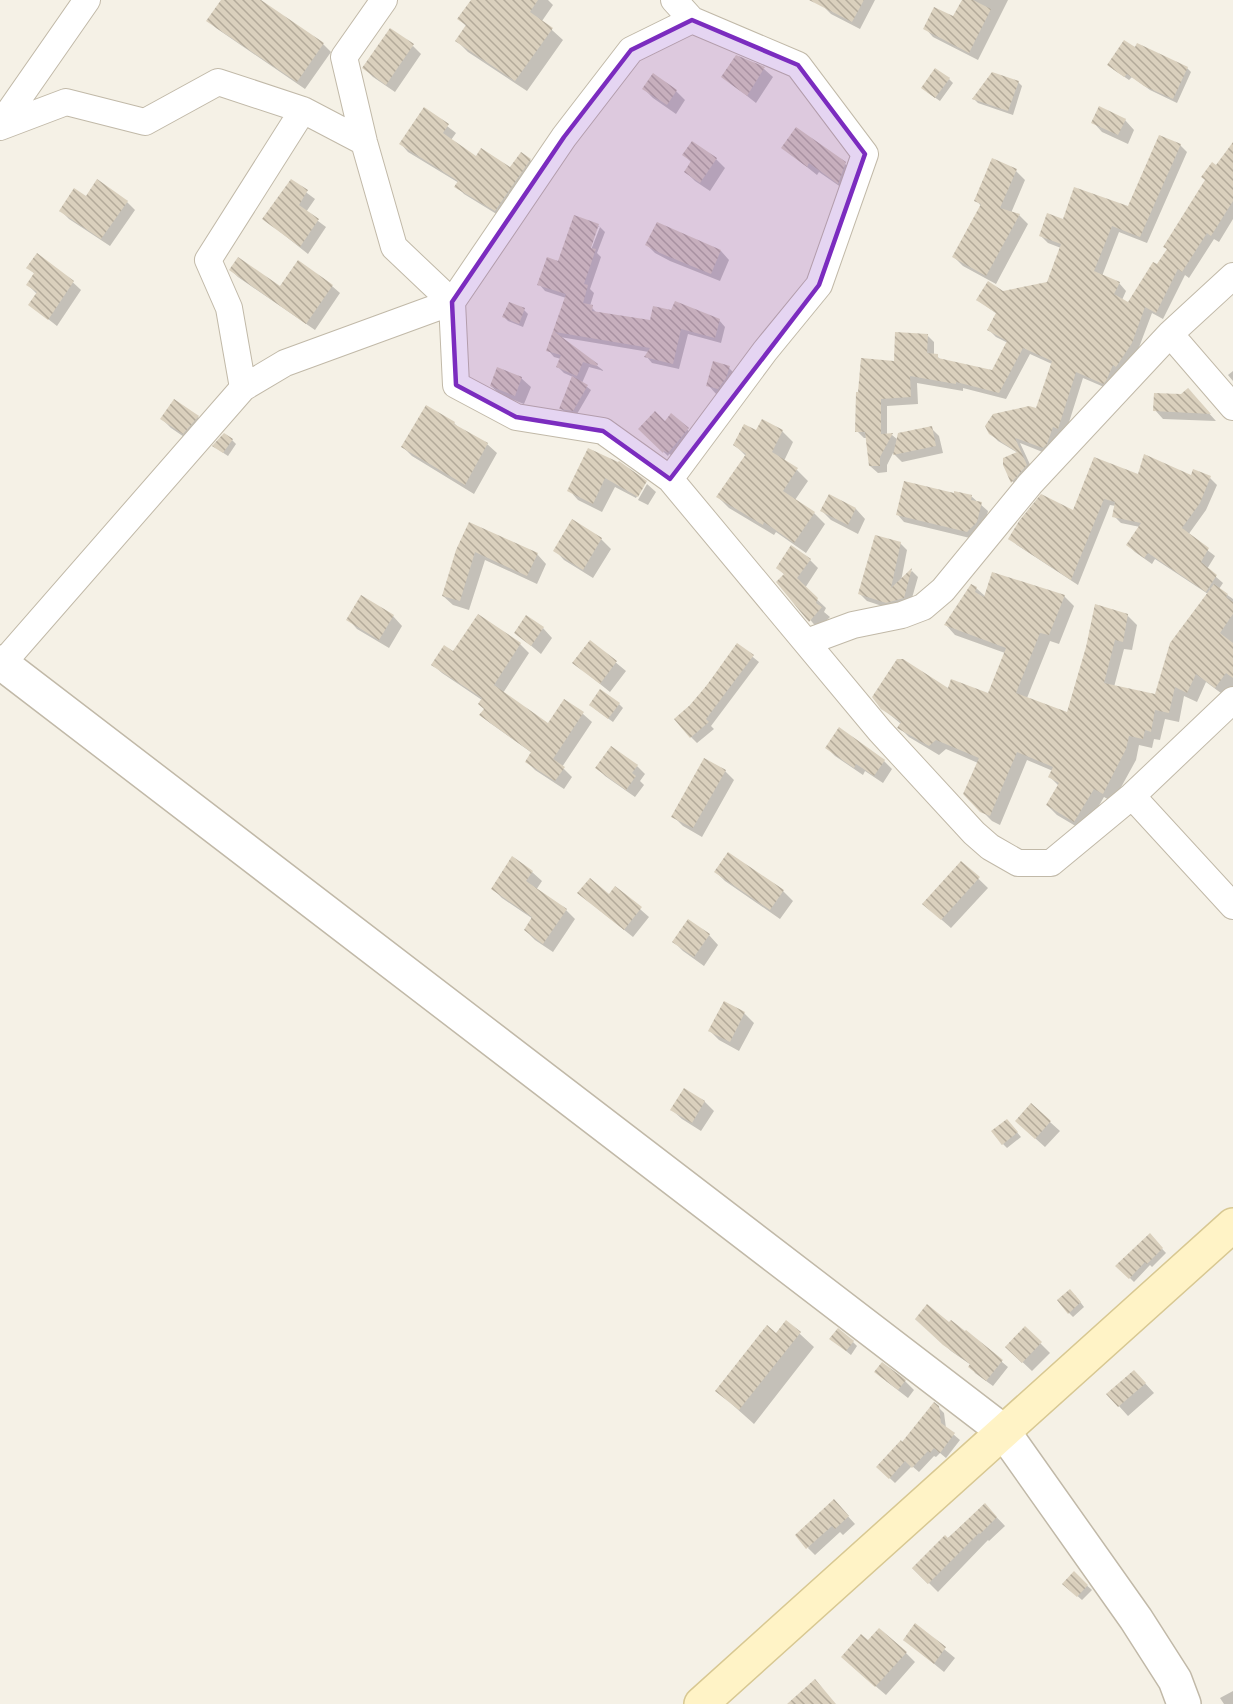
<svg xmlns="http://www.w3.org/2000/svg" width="1233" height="1704" viewBox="0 0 1233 1704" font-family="Manrope,sans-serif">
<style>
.shadow{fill:#0003}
.building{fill:url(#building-back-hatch)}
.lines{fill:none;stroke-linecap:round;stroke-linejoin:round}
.minor-casing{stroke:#c1b9a8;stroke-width:28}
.tertiary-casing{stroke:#c1b9a8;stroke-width:36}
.secondary-casing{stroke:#d8c892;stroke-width:36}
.minor{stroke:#fff;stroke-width:26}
.tertiary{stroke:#fff;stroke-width:33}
.secondary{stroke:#fff3c6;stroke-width:33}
.marked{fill:#7b2cbf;fill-opacity:0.2;stroke:#7b2cbf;stroke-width:4.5;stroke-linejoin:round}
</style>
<defs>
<pattern id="building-back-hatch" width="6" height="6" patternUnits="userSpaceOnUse" patternTransform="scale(1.5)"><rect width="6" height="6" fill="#dad0bd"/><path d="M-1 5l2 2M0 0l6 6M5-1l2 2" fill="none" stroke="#b3aa9a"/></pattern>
</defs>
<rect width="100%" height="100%" fill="#f5f1e6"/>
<!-- shadow -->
<path class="shadow" d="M222 0H259L323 44 331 52 305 89 216 28 208 20Z
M472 0H548L553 5 542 21 563 40 527 91 468 52 457 41 467 27 459 19Z
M824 0H875L860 29 831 14 823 6Z
M963 0H1008L978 60 933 37 925 28 953 18Z
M413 46 421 54 395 92 373 77 364 68Z
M1135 49 1187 68 1191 72 1177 103 1150 90 1132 77 1129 80 1113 69Z
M736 57 764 69 773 77 756 103 723 77Z
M949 79 953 83 940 101 927 92Z
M1018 82 1022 86 1013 115 978 103 974 99Z
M644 89 676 91 685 100 676 114 653 98Z
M425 109 456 133 451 140 476 158 511 169 530 160 538 167 503 218 464 194 456 186 459 183 408 152 401 144Z
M1125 120 1134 130 1128 144 1102 132 1093 122Z
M1180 145 1187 152 1147 243 1119 232 1102 276 1119 283 1126 291 1122 300 1129 304 1168 250 1165 247 1233 178V219L1219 242 1214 239 1189 278 1185 275 1163 319 1152 313 1138 350 1111 390 1083 378 1065 435 1050 455 1020 443 1034 473 1020 488 1013 482 1004 465 1018 453 998 441 990 433 1037 410 1052 364 1030 354 1006 399 963 388V391L917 383 918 404 887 406V435H892L898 440 931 428 939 436 943 453 902 462 893 453 887 465V472L878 473 870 466 867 438H864L857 431 896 362 927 335 934 342V355L937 356 942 361 992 372 1008 343 996 337 989 330 997 314 978 300 1048 283 1061 248 1048 243 1041 236 1064 221 1129 208Z
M783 148 845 164 855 173 848 192 819 172 817 175Z
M684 155 716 159 725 168 710 191 695 181 686 172 692 163Z
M1016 171 1025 180 1011 213 1019 215 1028 224 996 284 963 266 954 257 981 206 976 200Z
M291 181 315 199 306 212 326 227 308 254 264 219Z
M86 198 127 202 135 210 110 246 69 219 61 211Z
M575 217 600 227H597L587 254 589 255 600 227 605 232 597 253 601 257 590 289 594 293 590 306 598 314 651 322 654 308 672 312 676 303 719 320 725 327 721 343 688 334 679 369 652 363 646 356 649 352 560 337 604 371 589 367 582 383 591 390 577 414 565 412 560 408 573 377 564 373 558 367 561 359 554 357 548 350 566 298 545 291 539 284 548 259 559 263Z
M658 224 721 251 729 260 720 281 670 261 655 253 647 245Z
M28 268 64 274 81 290 57 326 30 305 37 294 28 285 35 274Z
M231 270 280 288 332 286 340 293 315 330 238 277Z
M524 310 528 314 523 327 508 321 504 317Z
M729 368 738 377 717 395 708 385Z
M1233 371V381L1228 375Z
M521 378 531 387 524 404 501 395 491 386Z
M1196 399 1216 421 1163 419 1155 410Z
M671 415 692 434 673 456 669 454 668 456 640 429 665 423Z
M198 417 207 426 193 443 171 428 162 419Z
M454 423 460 429 487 444 497 453 474 494 412 456 403 447Z
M782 431 793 442 784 461 797 470 808 481 795 500 814 513 825 524 806 553 776 532 774 535 729 508 718 497 746 456 735 445 757 432Z
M232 440 236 444 228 456 219 450Z
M589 450 645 482 636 498 615 487 602 512 578 500 569 490Z
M1139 476 1210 478 1217 485 1206 510 1188 535 1215 556 1207 569 1223 583 1219 589 1233 599V686L1225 696 1206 682 1197 702 1184 696 1179 722 1165 719 1160 740 1154 739 1152 748 1139 745 1136 760 1113 802 1104 797 1084 831 1057 815 1047 805 1059 786 1050 777 1053 771 1027 760 1000 825 992 821 965 794 978 763 946 749 939 755 909 737 899 727 901 724 882 708 949 690 989 695 1005 653 955 635 946 625 976 588 986 597 1064 596 1074 606 1059 644 1050 641 1027 698 1068 714 1127 615 1137 625 1132 650 1124 649 1114 687 1156 696 1208 594 1155 559 1152 564 1135 552 1128 545 1140 527 1121 523 1114 516 1116 506 1110 505 1078 585 1017 545 1010 538 1074 512Z
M647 484 656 492 648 505 638 500Z
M955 495 971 496 988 511 984 529 974 539 904 522 897 514Z
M829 496 856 509 865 519 858 534 831 520 822 511Z
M573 521 601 539 611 549 593 578 564 560 555 550Z
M900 543 907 550 901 581 912 571 918 577 910 605 894 610 867 601 860 594Z
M458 550 537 554 546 564 537 584 485 560 469 610 453 605 443 596Z
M810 560 818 568 805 588 826 608 824 612 830 617 818 629 778 582 785 575 778 568Z
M393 616 402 626 389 648 357 629 348 619Z
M543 628 552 638 541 654 516 633Z
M591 642 626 671 610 692 574 663Z
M520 644 529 653 503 693 548 725 564 701 583 714 592 722 562 767 572 777 564 789 535 770 527 762 532 753 490 723 481 715 485 709 482 700 442 673 433 665 453 653Z
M738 645 759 662 711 726 714 729 697 743 691 737V706Z
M619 704 623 708 613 722 595 709Z
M827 748 884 761 892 769 883 783 865 771 863 775 835 756Z
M637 766 645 774 640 781 644 785 635 797 605 776 597 768Z
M725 771 734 780 702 837 683 826 673 816Z
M728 854 783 891 793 901 780 919 725 881 716 872Z
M962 863 988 888 951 928 934 913Z
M532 872 542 881 536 890 566 910 575 919 553 952 535 940 525 930 533 919 502 898 492 888Z
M616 888 649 917 633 937 588 901 609 896Z
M709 935 718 945 704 966 683 951 674 942Z
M724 1003 744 1013 754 1023 739 1051 719 1040 710 1031Z
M685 1090 705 1102 714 1111 701 1131 682 1119 672 1110Z
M1031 1105 1060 1131 1045 1147 1026 1130Z
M1011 1125 1021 1137 1007 1148 1003 1144Z
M1150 1236 1166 1253 1152 1267 1150 1265 1134 1282 1118 1266Z
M1075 1295 1084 1307 1073 1317 1069 1313Z
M917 1319 949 1324 966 1332 1008 1367 993 1386 975 1373 971 1365 951 1351Z
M787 1322 814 1347 754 1424 717 1391 777 1335Z
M1025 1328 1050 1353 1032 1371 1016 1356Z
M853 1342 857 1346 851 1355 836 1343Z
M886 1381H905L914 1390 908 1398Z
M1143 1381 1154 1393 1128 1416 1108 1394Z
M938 1407 944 1413 946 1428 960 1440 946 1458 940 1453 936 1457 934 1456 919 1472 912 1466 895 1483 878 1467Z
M834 1501 855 1524 843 1535 840 1532 815 1555 808 1548Z
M985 1505 1005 1526 989 1541 988 1540 938 1592 914 1568Z
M1074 1574 1092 1590 1082 1600 1064 1584Z
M916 1626 955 1658 944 1672 905 1640Z
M868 1642 906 1653 915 1662 886 1695 852 1666Z
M1233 1691V1704H1224L1220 1698Z"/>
<!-- building -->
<path class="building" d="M221 0H261L324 43 297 82 206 21Z
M471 0H538L530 12 553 28 515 81 455 41 466 25 457 19Z
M809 0H864L852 22Z
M962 0H973L991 9 969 53 923 29 934 7 953 16Z
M390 28 414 44 386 85 362 68Z
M1124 40 1135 47 1137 43 1188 67 1173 99 1144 86 1127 74 1124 77 1107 65Z
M736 55 765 67 747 96 721 77Z
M935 68 950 78 935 98 921 88Z
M992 72 1019 81 1008 111 972 99Z
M653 73 677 90 667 105 642 89Z
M1099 106 1126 119 1118 135 1091 123Z
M424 107 449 124 443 133 476 156 481 148 510 167 521 152 531 159 495 211 454 187 458 181 399 144Z
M796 127 846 162 838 184 809 163 807 167 781 148Z
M1159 135 1181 144 1140 237 1112 226 1094 271 1120 282 1114 294 1128 302 1153 262 1157 264 1167 249 1163 247 1205 180 1201 177 1212 162 1216 165 1233 142V201L1211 236 1207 233 1182 272 1178 269 1156 313 1145 307 1132 343 1116 367 1113 365 1106 381 1103 384 1076 372 1058 429 1053 427 1047 444 1043 448 1015 438 1027 465 1011 483 1003 465V458L1017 452 989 434 985 426 993 414 1029 406 1036 408 1052 361 1023 348 999 393 956 382V384L910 376 911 397 881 399V434L893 433 880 457V466H869L865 432H855L856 392H858L861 358 894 361 895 332 928 334 927 353 938 354V358L992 370 1007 341 987 330 996 313 976 300 988 281 1003 291 1047 282 1061 244 1039 236 1047 213 1063 219 1074 187 1128 206Z
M692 141 717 158 700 183 684 172 691 161 682 155Z
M992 158 1017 169 1000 208 1020 214 986 276 952 257 981 204 974 201Z
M97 179 128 201 101 239 59 211 74 188 86 196Z
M291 179 308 190 299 205 319 219 300 247 262 219Z
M574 215 599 224 591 248 596 249 584 284 588 285 583 303 593 305 592 311 650 320 653 306 671 310 675 301 720 319 715 338 681 329 673 364 644 357 650 348 555 332 598 364 597 366 583 362 577 376 556 367 561 355 546 351 566 294 537 285 547 257 558 261Z
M657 222 721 250 711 274 660 253 645 245Z
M37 253 74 281 48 320 28 305 37 292 26 285 34 273 26 268Z
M238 257 280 286 298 260 333 285 306 324 229 270Z
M509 302 525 308 519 324 502 317Z
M713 361 730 366 726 378 718 389 706 386Z
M497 367 522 377 515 396 490 386Z
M572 376 588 385 573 411 559 409Z
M1188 388 1211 414 1153 411 1154 393 1181 394Z
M174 399 199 416 183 434 160 419Z
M426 405 455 422 454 424 488 443 465 485 401 447Z
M655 411 665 421 671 413 689 428 668 453 664 451 663 453 638 429Z
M762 419 783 430 772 452 798 468 783 491 815 512 794 543 764 522 763 525 716 497 746 454 733 445 744 424 756 430Z
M932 426 936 446 893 455 898 433Z
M224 433 233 439 223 453 212 446Z
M588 448 618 462 619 461 647 481 638 497 605 478 593 504 567 491Z
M1144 454 1191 475 1193 469 1211 476 1200 503 1182 528 1209 548 1201 562 1217 575 1206 592 1148 553 1144 558 1126 545 1141 523 1112 517 1115 502 1104 499 1071 580 1008 539 1019 521 1041 494 1073 510 1094 457 1138 474Z
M904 481 954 493V491L972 495 971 500 982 502 977 522 967 532 896 515Z
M829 494 856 508 848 525 820 511Z
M572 519 602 538 583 570 553 551Z
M469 522 538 553 527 576 475 552 460 601 442 596 456 550Z
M875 535 901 542 891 588 912 568 904 598 886 603 858 594Z
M791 545 811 559 797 578 818 598 816 603 822 607 809 622 776 582 784 574 776 568Z
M992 572 1065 595 1049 635 1040 633 1016 693 1067 712 1086 647 1095 604 1128 614 1123 642 1115 640 1104 683 1155 694 1170 643 1214 584 1228 594 1226 597 1233 602V614L1220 633 1233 643V678L1226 673 1215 688 1196 674 1187 693 1175 687 1169 713 1155 710 1151 732 1145 730 1143 739 1129 736 1126 749 1103 794 1094 789 1074 822 1046 805 1059 783 1048 777 1053 767 1017 752 990 816 980 812 963 794 979 758 936 740 929 746 897 728 901 722 881 709 872 697 897 659H903L948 688 951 679 988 693 1006 648 944 625 971 584 977 587 975 592 984 597Z
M361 595 394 615 379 640 346 620Z
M478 614 521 643 494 685 548 723 564 699 584 712 553 759 565 767 555 781 525 762 531 752 479 715 484 709 478 704 482 698 431 665 444 645 453 651Z
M526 615 544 627 531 646 514 633Z
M590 640 617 661 600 684 572 663Z
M737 643 754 655 706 719 709 722 690 738 674 719 690 705 707 685Z
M600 689 620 703 608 719 589 705Z
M839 727 885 760 874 776 856 764 854 768 825 748Z
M611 746 638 765 632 773 636 776 626 790 595 768Z
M704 758 726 770 693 828 671 817Z
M728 852 784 890 770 910 714 872Z
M512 856 533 871 526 881 567 909 543 944 524 930 532 917 491 889Z
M961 861 980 877 941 920 922 904Z
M590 878 609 894 615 886 642 907 624 930 577 893Z
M688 919 710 934 694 957 672 942Z
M724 1001 745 1012 730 1042 708 1031Z
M684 1088 705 1101 692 1123 670 1110Z
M1031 1103 1051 1121 1035 1139 1015 1121Z
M1007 1119 1018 1132 1002 1145 991 1131Z
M1150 1233 1163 1248 1147 1264 1145 1262 1129 1279 1115 1266Z
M1070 1289 1081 1302 1068 1314 1057 1300Z
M927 1304 949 1322 951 1320 965 1331 966 1330 1003 1360 986 1381 968 1367 970 1364 943 1345 915 1319Z
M786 1320 801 1332 739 1410 715 1391 767 1325 776 1333Z
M1025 1326 1042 1342 1022 1363 1005 1347Z
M838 1328 854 1341 846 1351 829 1339Z
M882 1362 906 1380 898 1390 874 1372Z
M1134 1370 1146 1383 1118 1407 1106 1394Z
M934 1402 939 1406 941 1423 955 1433 940 1453 934 1448 930 1453 928 1451 912 1468 905 1461 889 1479 876 1467 901 1440 902 1442Z
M834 1499 849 1516 835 1529 832 1526 806 1549 795 1535Z
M985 1503 997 1517 980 1534 979 1533 928 1584 912 1568 945 1535 948 1538Z
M1074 1571 1088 1585 1077 1597 1062 1584Z
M915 1623 946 1647 934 1664 903 1640Z
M879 1628 907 1652 875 1687 841 1657 861 1634 868 1640Z
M815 1679 836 1704H787Z"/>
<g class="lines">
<defs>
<path id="minor" d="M384 0 344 57 364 142 394 247 452 302 456 385 516 417 603 431 670 479 880 731 974 833 990 847 1018 863H1051L1132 796 1233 700
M0 125 87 0
M0 127 66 102 145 122 218 82 303 110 364 142
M1170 334 1233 407
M243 388 229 308 208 260 303 110
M670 479 765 351 819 285 865 154 798 65 692 20 674 0
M807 642 853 625 902 615 923 607 943 590 1030 484 1170 334 1233 276
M2 664 243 388 285 363 452 302 564 137 631 50 692 20
M1132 796 1233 906"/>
<path id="tertiary" d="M0 662 1003 1431 1136 1619 1175 1680 1184 1704"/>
<path id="secondary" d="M701 1704 1233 1225"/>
</defs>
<!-- minor casing -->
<use href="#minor" class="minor-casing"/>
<!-- tertiary casing -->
<use href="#tertiary" class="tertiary-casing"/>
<!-- secondary casing -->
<use href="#secondary" class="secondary-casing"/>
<!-- minor -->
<use href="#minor" class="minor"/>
<!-- tertiary -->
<use href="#tertiary" class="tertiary"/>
<!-- secondary -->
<use href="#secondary" class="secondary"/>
</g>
<!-- marked area -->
<path class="marked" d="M692 20 798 65 865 154 819 285 670 479 603 431 516 417 456 385 452 302 564 137 631 50Z"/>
</svg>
